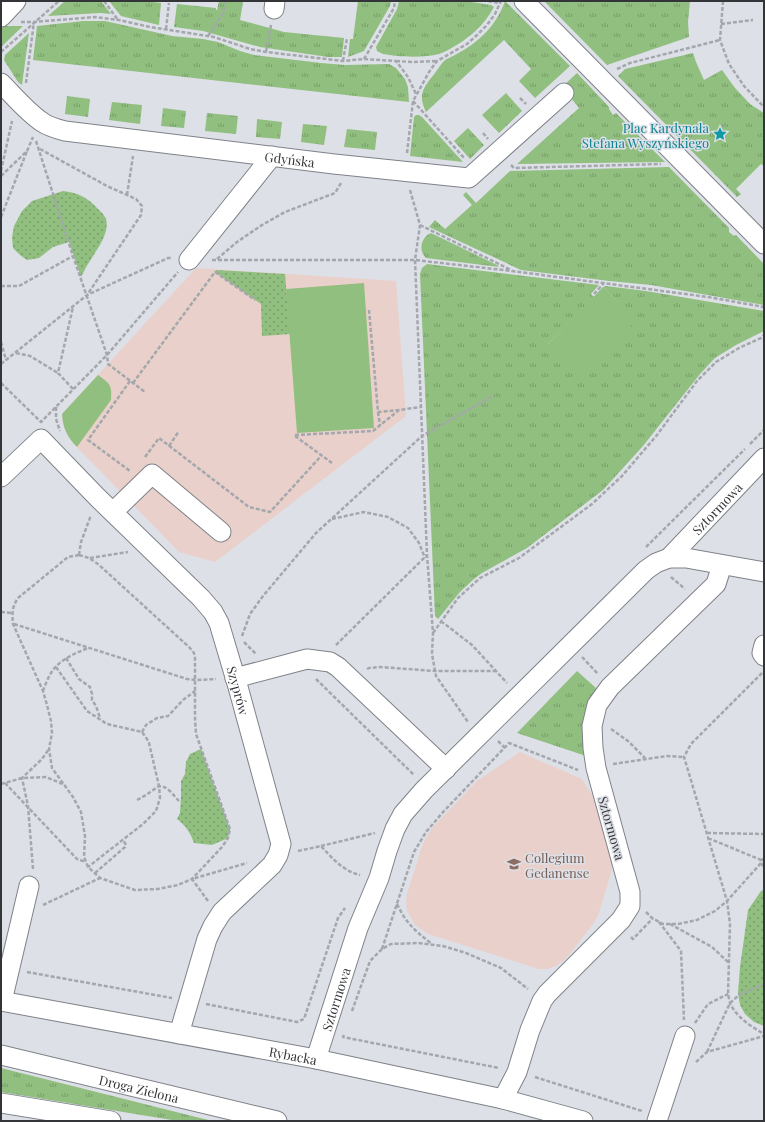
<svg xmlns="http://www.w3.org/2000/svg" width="765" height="1122" viewBox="0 0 765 1122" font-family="'Playfair Display',serif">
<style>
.education{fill:#e9d0ca}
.grass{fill:url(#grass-tufts)}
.park{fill:url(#park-dots)}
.garden{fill:#91bf7f}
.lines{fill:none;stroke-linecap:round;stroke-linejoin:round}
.minor-casing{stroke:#7f8289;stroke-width:21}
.path{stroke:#a4a7ac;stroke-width:2.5;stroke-dasharray:4 2;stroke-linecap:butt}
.minor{stroke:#fff;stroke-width:19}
.labels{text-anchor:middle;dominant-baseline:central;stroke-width:3;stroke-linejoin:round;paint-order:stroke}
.culture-label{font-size:13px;fill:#0d838f;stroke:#dde0e7;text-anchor:end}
.street-label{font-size:13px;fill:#343538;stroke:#dde0e7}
.education-label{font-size:13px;fill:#785e54;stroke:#dde0e7;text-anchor:start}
</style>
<defs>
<pattern id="grass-tufts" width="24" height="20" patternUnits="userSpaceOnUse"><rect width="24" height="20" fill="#91bf7f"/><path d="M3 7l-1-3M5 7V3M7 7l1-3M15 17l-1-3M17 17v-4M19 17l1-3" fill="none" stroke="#779c69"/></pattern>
<pattern id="park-dots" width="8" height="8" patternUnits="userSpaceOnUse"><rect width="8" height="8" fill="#91bf7f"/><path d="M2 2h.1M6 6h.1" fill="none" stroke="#779c69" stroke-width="1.8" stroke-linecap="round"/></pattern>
</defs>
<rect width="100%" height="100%" fill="#dde0e7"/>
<!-- education -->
<path class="education" d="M196 268 396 281 406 416 215 562 179 552 72 442 63 425 62 414Z
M520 752 582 779 592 795 611 851 612 869 602 903 598 916 593 924 569 955 563 961 556 966 548 969H539L428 934 415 925 407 911 406 903 407 894 423 843 432 828 477 781Z"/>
<!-- grass -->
<path class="grass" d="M65 1H101L111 14 100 13 48 16Z
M109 1H145L161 3 159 25 121 16Z
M219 1 243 2 240 20 284 32 344 38 342 57H328L260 47 203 31 174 27 177 4 216 8V10H217Z
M358 1H391L390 6 364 51 348 57 350 39H353Z
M399 1H465L491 5 494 7C484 26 468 39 450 49 446 51 442 53 439 54 424 58 398 57 383 54L377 51 376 47 397 9Z
M505 1 570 66 535 98 519 81 531 69 504 40 426 112C417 94 424 87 435 73 438 69 441 64 444 61 447 58 452 57 455 55 464 50 474 44 481 37 492 27 500 15 505 1Z
M544 1H690L688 22 689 37 607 65Z
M83 21H105L172 36 203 39 218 42 240 51 254 55 321 63 345 65 389 64 396 68 405 79 408 87 409 102 33 60 37 26Z
M4 26H23L1 47V28Z
M29 33 22 85 18 82 4 60 5 55Z
M693 53 696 62 704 80 722 70 735 88 750 104 764 113V166L761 164 736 189 741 194 737 197 618 76 625 69Z
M577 73 609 107V109L613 115 616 113 665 162 517 164 579 108 562 87Z
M506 93 522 111 499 133 482 115Z
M67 96 90 99 88 117 65 114Z
M112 102 142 105 140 124 109 120Z
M163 108 186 111 184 128 161 126Z
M207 113 238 116 236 134 205 131Z
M416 115H419L422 117 463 162 410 156 414 117Z
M257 119 282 122 280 139 256 137Z
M303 124 327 126 324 145 301 142Z
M468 128 484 145 470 159 454 141Z
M347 129 377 132 375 150 344 147Z
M669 167 729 228V232L734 236 736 235 764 264V305L651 285 609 281 521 270 429 227 435 220 445 229 472 205 463 195 466 192 476 203 510 171Z
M431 233 497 265 499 267 426 258C418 251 421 237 431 233Z
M427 264 599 285 591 294 594 297 547 345 636 320 603 287 606 286 646 291 764 311V331L736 345 715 358 700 374 643 446 603 490 527 548 482 573 474 579 460 592 438 619 435 616 420 274 422 268Z
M577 671 596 688 585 715 586 756 517 733Z
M1 1068 196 1117 213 1121H178L1 1092Z"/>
<!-- park -->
<path class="park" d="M63 191C77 193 86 196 96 207 99 210 104 214 106 219 110 233 97 249 90 261 86 266 84 272 81 277L69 242 53 247 39 258 27 260 20 255 13 248 12 237 14 226 22 211 32 201Z
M216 270 285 274 290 334 262 336 261 304 215 272Z
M201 749 230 829 228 838 212 845 194 843C190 832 186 826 177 819L180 813 181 796V781L185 774 186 762 190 754Z
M764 890V1026L754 1022 745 1014 740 1005 738 993 740 967 748 910 761 891Z"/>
<!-- garden -->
<path class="garden" d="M364 283 374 428 297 433 286 289Z
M603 287 637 320 580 378 547 345Z
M98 375C110 384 112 384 111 400L77 447C67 437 63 428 62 414Z"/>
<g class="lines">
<defs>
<g id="minor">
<path d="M524 1 764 244"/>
<path d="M274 9 275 1"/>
<path d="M1 17 16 1"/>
<path id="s1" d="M1 83C14 96 27 112 42 122 49 127 57 129 65 131L334 164 469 178 564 93"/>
<path d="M189 260 272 156"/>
<path id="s2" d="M1 477 41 439 97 497 201 598 213 612 219 623 238 687 281 844 278 855 272 865 222 912 213 926 207 939 179 1034"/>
<path d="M113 512 152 474 221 532"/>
<path id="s3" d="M669 558 764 458"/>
<path d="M764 645 762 653 764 656"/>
<path d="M235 678 307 659 330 662 338 667 446 769"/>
<path id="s4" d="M1 1001 316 1059 503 1099 583 1121"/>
<path d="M2 1001 29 886"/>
<path id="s5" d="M1 1055 277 1121"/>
<path id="s6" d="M316 1059 358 928 379 878 387 851 395 829 403 814 424 790 646 570 656 563 669 558H686L764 572"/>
<path d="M503 1099 517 1072 530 1030 542 1001 547 994 621 920 630 906V892L596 768 593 748 592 726 597 705 610 687 716 584 722 565"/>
<path d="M1 1103 111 1121"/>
<path d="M657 1121 685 1036"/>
</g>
</defs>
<!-- minor casing -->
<use href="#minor" class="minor-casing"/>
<!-- path -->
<path class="path" d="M104 1 118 20
M488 1 500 3
M723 1 720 40 729 64 744 86 764 107
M21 22H34L95 17 119 20 150 27 214 37 250 49 266 52 343 61 364 59 396 61 408 77 416 94
M721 24 753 20
M166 29 169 3
M208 36 223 14 225 1
M1 52 59 1
M266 52 271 25
M364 59 394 8 395 1
M343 61 347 38
M396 61 412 62 437 61
M617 69 630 63 720 40
M26 83 34 22
M520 98 526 104
M413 101 465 159
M483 133 488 139
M36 141 73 256 107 355 108 364 145 392
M40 149 107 186 136 199 142 206 141 215 87 295
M407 153 413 101 429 72 437 61 467 44 477 35 487 25 495 14 501 1
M511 165 514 168 661 164
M1 171 12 121
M1 176 27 151 33 137
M410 190 420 225 415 260 427 555 433 633 432 654 436 676 468 722
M127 195 133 156
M1 217 27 151
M420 225 511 270
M217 259 237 242 262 225 285 212 335 193 341 183
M212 260H415L512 271 708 297 764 307
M1 286H19L73 256
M594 294 604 283
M369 310 378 412 399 410
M1 342 6 360
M16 353 30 356 58 373
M1 364 87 295 168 258H171
M130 381 88 440 130 471
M1 383 41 422 107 355 178 272
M133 383 215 272 255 300
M73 389 58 373 73 307
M56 407V419L60 431
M378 412 380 425
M295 435 373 431 399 410 421 407
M295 436 332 463
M750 444 764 430
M169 446 179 431
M145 457 159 438 249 507 270 512 322 455
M332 519 364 512 388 517 408 528 419 543 425 558
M646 547 745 449
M79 555 89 558 98 564 189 647 194 653 195 658V719L196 734 230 829 228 838 222 847 192 879 178 885 158 889 135 890 100 878 88 867 84 857 85 836 81 812 73 797 52 768 49 749 52 733 51 721 47 705 43 691 13 624C12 613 12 607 18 598L68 557Z
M79 555 81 542 91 515
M90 558 128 552
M671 577 685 589
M1 612 12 613
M441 621 472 645 507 683
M14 624 187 679 196 680 216 679
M433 633 458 598 480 578 519 558 592 504 622 476 657 435 697 381 716 362 739 348 761 338 764 335
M242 636 250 614 263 596 316 533 422 436 491 397
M244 642 256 654
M336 645 427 555
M582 657 598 674
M66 658 79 679 90 687 92 694V700L96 706 100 718
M56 667 87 711 107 724 142 732 147 739 149 743 159 786 160 798 156 811 143 824 88 867
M367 669 369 668 380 667 435 671H496
M762 673 691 744 684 757 727 901 730 924 728 994C729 997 729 1001 730 1003 736 1017 752 1027 764 1034
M316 679 414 775
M43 691C45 685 48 678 51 673 60 659 74 654 88 648
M611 729 628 741 645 758
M142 732 146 725 157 718 168 716 183 700 195 691
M498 741 505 748
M613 764 667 756 684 757
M5 783 77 859 86 862
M1 784 22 778 46 777 65 785
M137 800 146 795 159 786C168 786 173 795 179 801
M707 833 764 834
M708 838 761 860
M321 846 375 833
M298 851 321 846C332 858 343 871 360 875
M761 863 764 868
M33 869 28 806 22 778 42 759 49 749
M95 873 125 847 126 845 123 840
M208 901 192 879 247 863
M397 904C406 923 415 931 432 944
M43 905 100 878
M646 912 652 918 663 924H678L697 920 715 911 727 901 761 863V860L764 859
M659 922 681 951 684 1020
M670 924 712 947 729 963
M631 937 633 939 653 918
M382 949 414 852 426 832 444 811 509 743 578 770
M27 972 172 998
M206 1004 297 1022 304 1019 338 918 345 908
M352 1011 370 961 382 949 391 944 418 943 443 946 466 953 501 968 528 989
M695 1023 708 1004 728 994
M344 1035 343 1037 499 1068
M707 1052 730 1003 739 995 764 984
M696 1062 707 1052 764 1036
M535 1077 642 1111"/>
<!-- minor -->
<use href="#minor" class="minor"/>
</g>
<!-- icons -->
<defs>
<symbol id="sight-bare" viewBox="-9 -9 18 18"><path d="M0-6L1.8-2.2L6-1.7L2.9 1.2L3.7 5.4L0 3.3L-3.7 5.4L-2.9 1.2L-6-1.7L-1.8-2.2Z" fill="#0f9aa8" stroke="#dde0e7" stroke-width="2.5" paint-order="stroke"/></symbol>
<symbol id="school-bare" viewBox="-9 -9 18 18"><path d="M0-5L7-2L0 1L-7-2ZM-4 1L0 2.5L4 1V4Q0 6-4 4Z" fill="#8d6e63" stroke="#dde0e7" stroke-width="2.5" paint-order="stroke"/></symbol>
</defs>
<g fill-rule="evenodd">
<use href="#sight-bare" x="710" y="124" width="20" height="20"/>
<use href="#school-bare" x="504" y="854" width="20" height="20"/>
</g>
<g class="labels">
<!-- culture labels -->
<g class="culture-label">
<text x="709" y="127">Plac Kardynała<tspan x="709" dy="15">Stefana Wyszyńskiego</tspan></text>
</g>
<!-- street labels -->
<g class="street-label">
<text stroke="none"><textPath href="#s1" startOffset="308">Gdyńska</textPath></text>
<text stroke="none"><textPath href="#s3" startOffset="69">Sztormowa</textPath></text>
<text stroke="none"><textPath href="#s2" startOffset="382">Szyprów</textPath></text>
<text transform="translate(612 828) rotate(74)">Sztormowa</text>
<text stroke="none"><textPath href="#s6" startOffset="63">Sztormowa</textPath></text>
<text stroke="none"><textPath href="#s4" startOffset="297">Rybacka</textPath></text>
<text stroke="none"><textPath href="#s5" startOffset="142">Droga Zielona</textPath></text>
</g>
<!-- education labels -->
<g class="education-label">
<text x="525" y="857">Collegium<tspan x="525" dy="15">Gedanense</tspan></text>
</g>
</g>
<!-- border -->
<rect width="765" height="1122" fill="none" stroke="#343538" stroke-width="4"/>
</svg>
